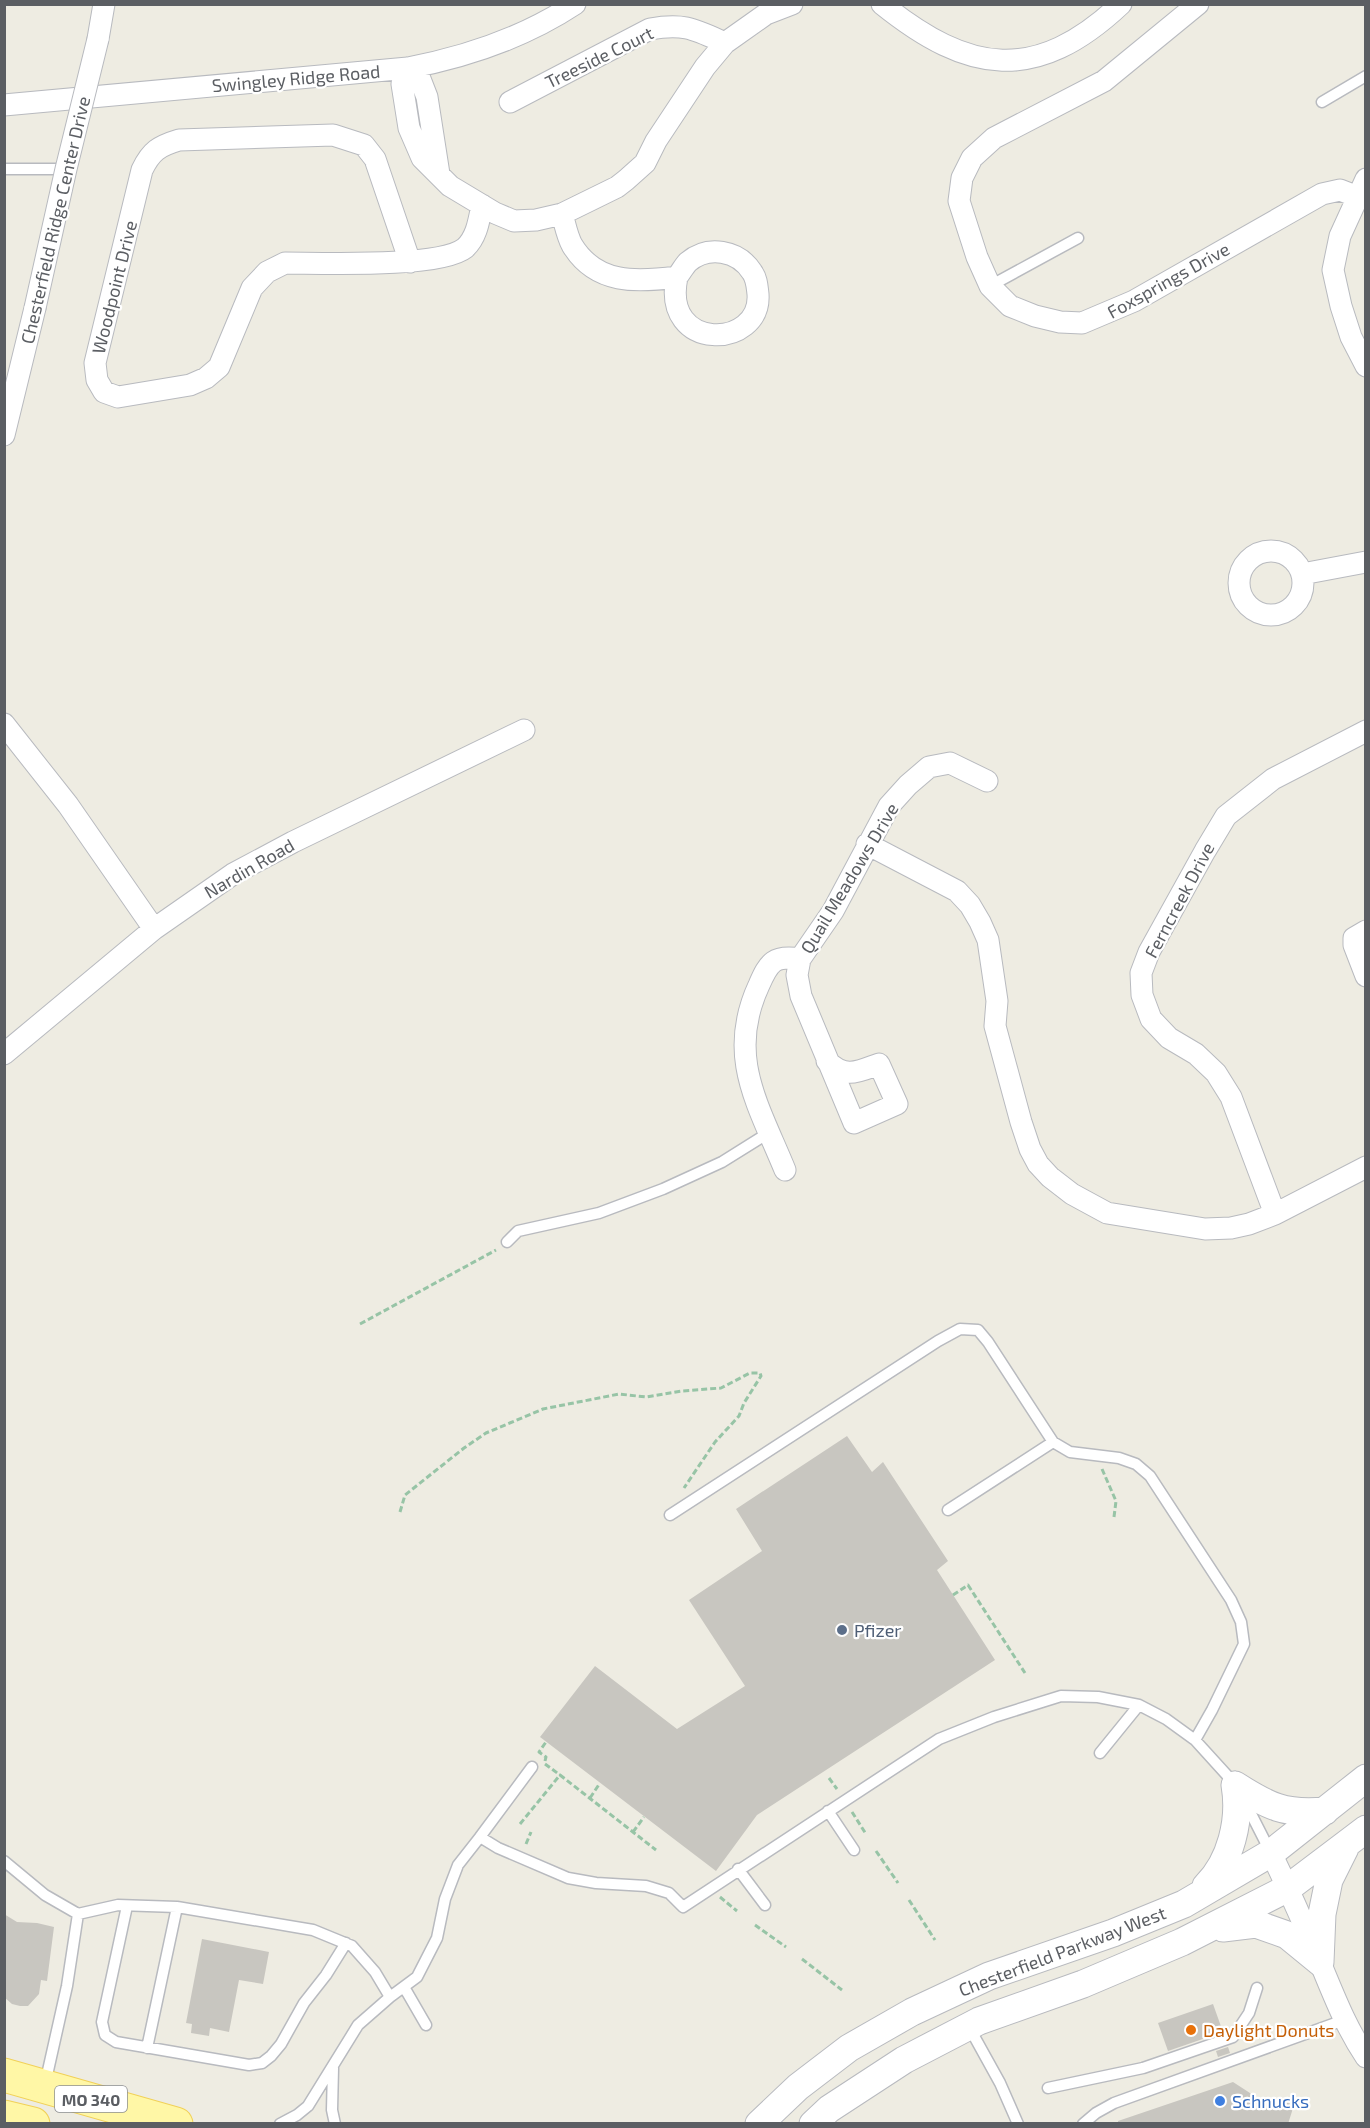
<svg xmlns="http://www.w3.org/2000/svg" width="1370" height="2128" viewBox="0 0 1370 2128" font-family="'Exo 2',sans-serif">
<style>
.building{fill:#c8c6c0}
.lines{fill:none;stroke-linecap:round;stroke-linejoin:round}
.service-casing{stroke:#b8babf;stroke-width:13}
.minor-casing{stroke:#b8babf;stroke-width:23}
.tertiary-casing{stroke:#b8babf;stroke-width:29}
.primary-casing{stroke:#f1d158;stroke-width:35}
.path{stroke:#97c4a6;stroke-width:3;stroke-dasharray:6 3;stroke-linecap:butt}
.service{stroke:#fff;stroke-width:10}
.minor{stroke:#fff;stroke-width:21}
.tertiary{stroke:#fff;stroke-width:27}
.primary{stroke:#fff7a6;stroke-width:33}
.minor-bridge-casing{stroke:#b8babf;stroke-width:23;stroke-linecap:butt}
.minor-bridge{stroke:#fff;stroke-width:21}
.service-dot{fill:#5c6f8a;stroke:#fff;stroke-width:2}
.food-dot{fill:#e8710a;stroke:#fff;stroke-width:2}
.shop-dot{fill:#3f7fe0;stroke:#fff;stroke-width:2}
.labels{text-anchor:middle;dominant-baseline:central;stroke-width:4.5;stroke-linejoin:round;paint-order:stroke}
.shield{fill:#fff;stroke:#8c8e92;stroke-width:1.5}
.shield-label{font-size:16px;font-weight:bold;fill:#5b5e63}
.street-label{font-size:18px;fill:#5b5e63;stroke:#fff}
.service-label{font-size:18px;fill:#4e5e75;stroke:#fff;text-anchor:start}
.food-label{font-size:18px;fill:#c56008;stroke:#fff;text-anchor:start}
.shop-label{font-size:18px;fill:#366cbe;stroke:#fff;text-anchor:start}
</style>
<rect width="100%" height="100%" fill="#eeece2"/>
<!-- building -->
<path class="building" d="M847 1436 872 1472 883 1462 948 1561 937 1570 995 1660 757 1815 716 1871 540 1737 595 1666 677 1729 745 1686 689 1600 762 1551 736 1509Z
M4 1914 17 1922 37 1923 54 1927 47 1981 41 1980 39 1994 28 2006H20L12 2004 4 1997Z
M202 1939 269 1952 263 1984 239 1980 229 2032 210 2028 209 2036 191 2033 192 2024 186 2023Z
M1213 2004 1223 2032 1168 2051 1158 2023Z
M1228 2047 1230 2053 1218 2057 1216 2051Z
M1233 2082 1267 2104 1273 2098 1294 2105 1288 2124H1118V2121Z"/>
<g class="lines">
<defs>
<path id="service" d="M1322 102 1366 76
M4 169H66
M990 286 1078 238
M507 1242 518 1231 599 1213 663 1189 722 1162 770 1132
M948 1510 1053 1442 1070 1452 1119 1458 1136 1464 1150 1476 1231 1600 1241 1622 1244 1644 1212 1710 1195 1740
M670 1515 938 1341 960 1329 978 1330 988 1342 1053 1442
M1100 1753 1139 1705
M1244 1800 1271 1853
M828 1811 854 1850
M480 1837 532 1767
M4 1861 45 1895 78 1914 67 1986 45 2084
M738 1869 765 1905
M127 1906 102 2022 105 2035 116 2042 249 2065 262 2063 271 2056 281 2044 304 2003 326 1975 346 1943
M78 1914 118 1905 177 1907 313 1930 352 1946 375 1972 390 1997 358 2025 308 2106 297 2115 280 2124
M404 1987 426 2025
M390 1997 417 1977 437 1938 445 1899 458 1865 480 1837 498 1848 568 1878 596 1883 646 1886 669 1893 683 1907 939 1739 994 1717 1061 1696 1098 1697 1139 1705 1166 1719 1195 1740 1235 1784
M969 2027 1000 2083 1018 2124
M147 2048 177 1907
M333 2068 332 2110 335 2124
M1048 2088 1143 2068 1233 2037 1249 2013 1257 1988
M1083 2124 1096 2113 1114 2103 1344 2020"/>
<path id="minor" d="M882 4C969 74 1036 84 1121 4
M1198 4 1104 81 994 138 972 158 962 178 959 201 977 257 990 286 1010 306 1035 316 1060 322 1082 323 1134 301 1322 194 1340 190 1358 197
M98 39 104 4
M510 102 650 29C684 23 694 29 725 43
M4 105 408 68C466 57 525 37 575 4
M439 174 427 97 420 79 408 68 402 84 409 128 422 158 450 186 495 213 514 221 536 220 562 214 617 187 626 180 645 163 656 141 705 67 725 43 766 14 792 4
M1366 179 1340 236 1333 270 1341 306 1351 337 1366 366
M562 214C565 224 567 236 572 245 596 285 637 282 677 277 681 272 684 266 688 262 708 245 738 250 752 272 757 279 757 286 758 294 762 349 661 353 677 277
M410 262 375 159 364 145 333 135 179 140C159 146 151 151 142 170L95 363 97 380 104 392 118 397 190 385 206 378 219 367 252 288 267 272 285 263C321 263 440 268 465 248 477 237 479 220 482 205
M4 435 35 308
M1239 583a32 32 0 1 1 64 0a32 32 0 1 1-64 0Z
M1302 574 1366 562
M4 724 68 805 154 929
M867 844 957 891 970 905 980 922 988 940 997 1001 995 1026 1021 1122 1030 1149 1038 1164 1050 1177 1072 1194 1107 1213 1205 1229 1231 1228 1249 1224 1275 1214 1366 1167
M1366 931 1354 938V945L1366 976
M4 1054 154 929 233 874 293 842 524 730
M827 1061C846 1079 857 1072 879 1064L897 1104 854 1123 801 996 797 975 800 959 833 911 889 806 908 785 929 767 950 763 987 781
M785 1170C758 1104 726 1056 759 985 769 962 774 955 800 959
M1275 1214 1231 1097 1216 1073 1196 1054 1169 1038 1151 1019 1142 995 1141 973 1149 952 1205 851 1226 816 1273 779 1366 731
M1271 1853C1288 1888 1304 1924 1319 1960 1333 1993 1345 2026 1366 2057"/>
<path id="tertiary" d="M1235 1785C1268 1806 1285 1815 1325 1811
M1206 1886C1231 1861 1241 1820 1235 1785
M1223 1928 1256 1924 1287 1935 1320 1962
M1320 1962 1322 1914 1329 1880 1345 1848
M759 2124 798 2087 849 2048 912 2012 989 1976 1113 1933 1184 1904 1271 1853 1366 1778
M813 2124 829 2109 904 2060 979 2021 1083 1984 1182 1942 1288 1888 1366 1829"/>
<path id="primary" d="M4 2075 176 2124
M4 2117 33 2124"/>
</defs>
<!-- service casing -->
<use href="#service" class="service-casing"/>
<!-- minor casing -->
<use href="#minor" class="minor-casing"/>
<!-- tertiary casing -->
<use href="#tertiary" class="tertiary-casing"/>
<!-- primary casing -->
<use href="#primary" class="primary-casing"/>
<!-- path -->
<path class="path" d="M360 1324 496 1250
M1102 1469 1116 1501 1114 1517
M400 1512 405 1495 464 1448 486 1433 543 1409 619 1394 646 1397 682 1391 721 1388 750 1373H760L761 1376 744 1403 739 1416 715 1442 684 1488
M953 1595 968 1585 1025 1673
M545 1761 546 1757 539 1752 546 1742
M545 1764 560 1775
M829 1778 837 1789
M590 1798 600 1783
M852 1812 866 1834
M520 1824 560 1775 656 1850
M633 1832 644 1817
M526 1844 531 1832
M876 1851 898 1883
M720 1897 737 1911
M909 1900 935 1940
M755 1925 786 1947
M802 1959 842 1990"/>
<!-- service -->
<use href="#service" class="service"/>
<!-- minor -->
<use href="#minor" class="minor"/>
<!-- tertiary -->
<use href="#tertiary" class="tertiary"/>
<!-- primary -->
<use href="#primary" class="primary"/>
<defs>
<path id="minor-bridge" d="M35 308 66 169 98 39"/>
</defs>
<!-- minor-bridge casing -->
<use href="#minor-bridge" class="minor-bridge-casing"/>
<!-- minor-bridge -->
<use href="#minor-bridge" class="minor-bridge"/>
</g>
<!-- markers -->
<circle class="service-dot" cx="842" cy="1630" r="6"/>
<circle class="food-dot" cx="1191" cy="2030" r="6"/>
<circle class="shop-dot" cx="1220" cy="2101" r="6"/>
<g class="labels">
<!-- shield labels -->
<rect class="shield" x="55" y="2086" width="72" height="26" rx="4.5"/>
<g class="shield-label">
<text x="91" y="2099">MO 340</text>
</g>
<!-- street labels -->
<g class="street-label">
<text transform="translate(599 57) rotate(-26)">Treeside Court</text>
<text transform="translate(296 78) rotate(-5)">Swingley Ridge Road</text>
<text transform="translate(55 220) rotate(-77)">Chesterfield Ridge Center Drive</text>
<text transform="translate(1168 280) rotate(-29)">Foxsprings Drive</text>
<text transform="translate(114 287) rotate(-76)">Woodpoint Drive</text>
<text transform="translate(249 868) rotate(-30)">Nardin Road</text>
<text transform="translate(849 878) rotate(-59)">Quail Meadows Drive</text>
<text transform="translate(1179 900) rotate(-62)">Ferncreek Drive</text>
<text transform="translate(1062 1951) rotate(-21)">Chesterfield Parkway West</text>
</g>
<!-- service labels -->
<g class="service-label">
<text x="854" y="1630">Pfizer</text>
</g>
<!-- food labels -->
<g class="food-label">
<text x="1203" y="2030">Daylight Donuts</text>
</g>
<!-- shop labels -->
<g class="shop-label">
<text x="1232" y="2101">Schnucks</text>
</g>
</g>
<!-- border -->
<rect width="1370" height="2128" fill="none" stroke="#5b5e63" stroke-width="12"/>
</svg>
